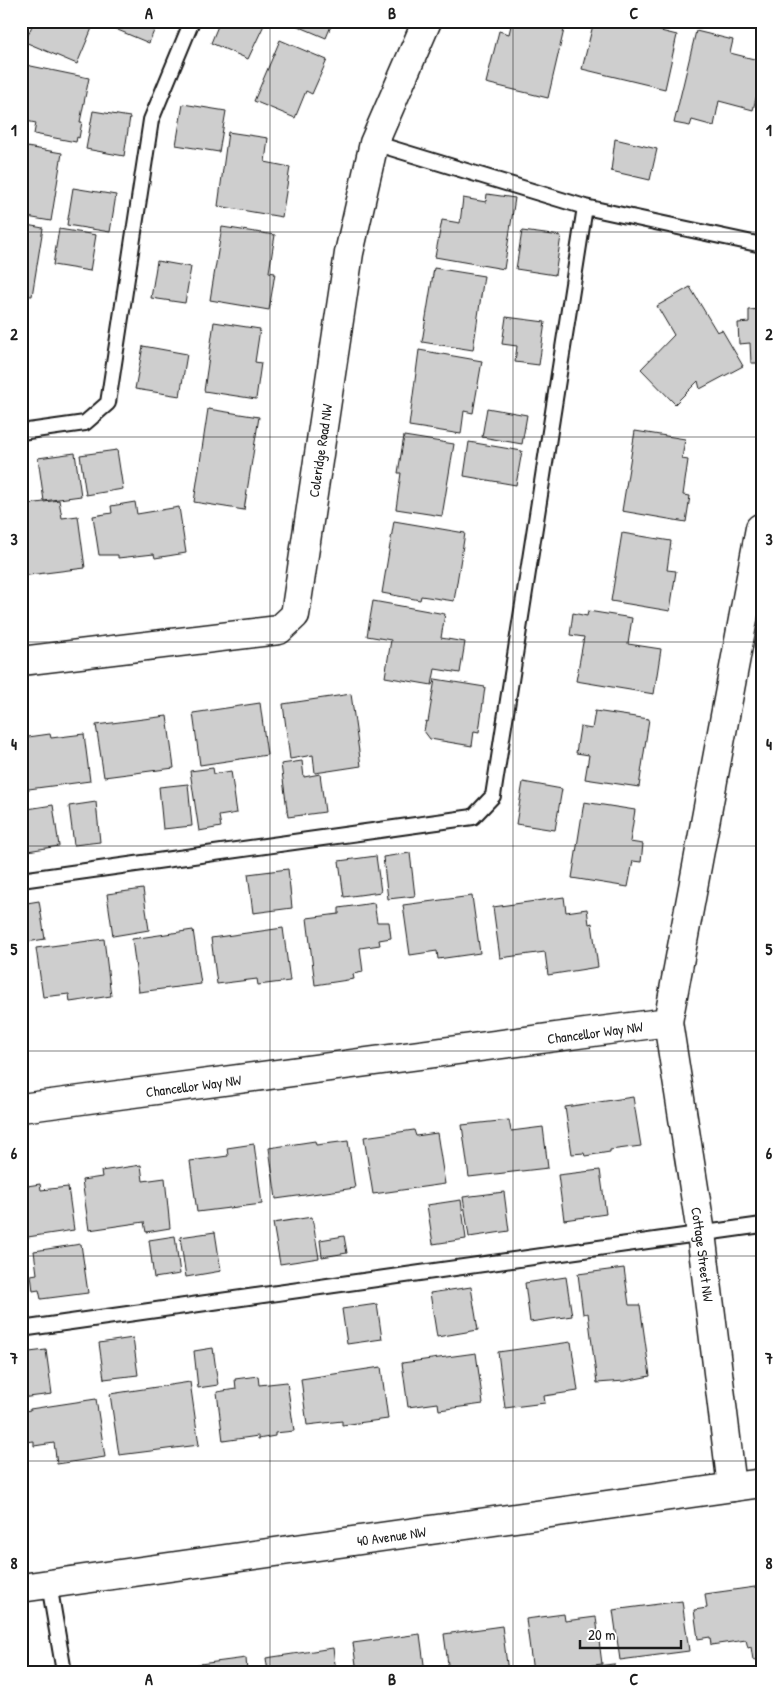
<svg xmlns="http://www.w3.org/2000/svg" width="783" height="1693" viewBox="0 0 783 1693" font-family="'Patrick Hand',sans-serif">
<style>
.building{fill:#cecece;stroke:#1c1c1c}
.lines{fill:none;stroke-linecap:round;stroke-linejoin:round}
.service-casing{stroke:#1c1c1c;stroke-width:18}
.minor-casing{stroke:#1c1c1c;stroke-width:31}
.service{stroke:#fff;stroke-width:14}
.minor{stroke:#fff;stroke-width:28}
.grid{fill:none;stroke:#1c1c1c;stroke-width:1;stroke-opacity:0.55}
.labels{text-anchor:middle;dominant-baseline:central;stroke-width:4;stroke-linejoin:round;paint-order:stroke}
.street-label{font-size:14px;fill:#1c1c1c;stroke:#fff}
.neatline{fill:none;stroke:#1c1c1c;stroke-width:2}
.grid-label{font-size:16px;text-anchor:middle;font-weight:bold;fill:#1c1c1c}
</style>
<rect width="100%" height="100%" fill="#fff"/>
<filter id="ink" filterUnits="userSpaceOnUse"><feTurbulence type="fractalNoise" baseFrequency=".02" numOctaves="2"/><feDisplacementMap in="SourceGraphic" scale="10" xChannelSelector="R" yChannelSelector="G"/><feConvolveMatrix kernelMatrix="1 2 1 2 8 2 1 2 1" color-interpolation-filters="sRGB"/></filter>
<g filter="url(#ink)">
<!-- building -->
<path class="building" d="M34 21H95L77 64 25 42Z
M116 21H158L149 43 113 28Z
M220 21H256L264 25 248 59 211 43Z
M286 21H333L326 38Z
M512 21H566L548 98 486 83 499 31 509 34Z
M594 21H620L677 35 665 89 582 69Z
M696 31 733 40 730 53 762 61V75L753 110 719 101 714 126 692 120 690 126 674 123Z
M280 40 327 60 312 94 306 91 295 118 254 101Z
M21 62 26 63V65L89 78 80 122H82L79 138 77 137 76 142 34 134 36 123 21 120 26 94 21 93Z
M183 104 226 111 219 152 176 145Z
M93 111 130 117 124 156 86 149Z
M228 132 268 138 265 162 290 167 282 217 218 206Z
M615 139 657 149 650 180 611 171Z
M21 146 62 153 51 221 21 216Z
M73 188 116 195 110 232 67 225Z
M487 194 515 198 504 269 435 257 442 220 460 223 463 198 486 202Z
M21 224 43 228 32 296 21 295Z
M222 227 275 235 269 272 275 273 269 310 210 300Z
M59 229 96 235 90 271 53 265Z
M522 231 561 236 555 275 516 269Z
M157 261 191 267 185 303 151 298Z
M434 268 484 276 473 350 422 342Z
M690 287 717 332 722 330 743 366 700 389 698 381 675 404 641 369 674 335 657 306Z
M762 309V363H751L750 343 739 344 738 323 749 322V310Z
M506 317 545 322 539 365 515 362 517 346 502 344Z
M214 322 260 329 255 362 261 363 256 399 204 391Z
M143 346 187 354 180 396 135 389Z
M419 350 482 361 473 413 464 411 461 434 409 426Z
M487 408 527 415 522 444 482 437Z
M208 409 259 417 244 510 194 502Z
M635 431 685 439 682 459 688 460 683 495 690 496 686 522 622 511Z
M404 436 454 444 442 516 396 509 401 473H398Z
M469 442 522 451 516 485 464 476Z
M117 450 123 489 86 495 80 455Z
M75 453 81 496 44 501 38 458Z
M59 500 62 518 78 516 85 568 21 576V505Z
M135 502 137 514 179 507 186 553 155 558 154 554 118 558V555H99L93 516 112 513 111 506Z
M394 521 465 533 454 601 421 596 420 600 382 593Z
M622 533 671 541 667 570 676 571 670 611 611 601Z
M373 601 445 614 441 638 465 642 460 673 435 669 432 685 385 677 391 640 367 636Z
M588 611 632 618 628 644 661 649 654 694 576 681 584 637 570 635 573 613 587 616Z
M435 679 485 687 479 732 474 731 472 746 430 739 424 731 426 721 428 722Z
M351 694 361 766 315 773 313 755 290 759 283 704Z
M260 703 267 755 200 765 193 713Z
M595 711 649 719 639 787 585 779 589 755 576 753 580 727 592 729Z
M167 716 174 768 104 777 96 725Z
M50 734 51 738 84 734 90 781 21 790V738Z
M302 761 304 777 320 774 325 812 288 817 281 764Z
M213 768 214 774 231 771 237 813 219 816 221 827 199 831 190 771Z
M523 782 562 789 555 830 516 824Z
M188 784 192 826 163 829 159 787Z
M96 802 100 842 74 845 69 806Z
M584 802 635 810 630 842 643 844 641 862 633 861 628 887 572 878Z
M53 805 59 846 21 852V810Z
M410 853 415 896 388 899 383 857Z
M376 856 381 892 344 897 339 861Z
M288 869 292 908 253 913 248 874Z
M143 889 149 930 113 936 107 894Z
M472 896 480 953 438 959 437 951 410 955 403 905Z
M564 897 566 912 587 909 589 924 592 923 598 967 548 975 545 952 500 958 493 907Z
M39 901 45 939 21 943V904Z
M374 903 377 922H389L391 938 379 940 380 945 360 948 363 972 353 974 354 979 315 985 307 918 339 914V908Z
M283 928 290 981 258 985 257 979 217 984 211 938Z
M193 930 201 984 139 992 132 939Z
M104 939 111 996 70 1002 69 994 43 997 36 948Z
M633 1097 641 1146 610 1150V1152L585 1156 584 1153 572 1154 565 1107Z
M509 1120 511 1131 543 1127 548 1168 469 1177 462 1125Z
M414 1130 416 1136 437 1133 445 1184 373 1194 364 1137Z
M315 1141 316 1145 348 1141 355 1188 276 1199 269 1148Z
M254 1144 262 1204 197 1212 190 1161 228 1156 227 1148Z
M141 1165 143 1181 165 1178 170 1228 146 1232 144 1222 89 1230 82 1180 102 1177 101 1171Z
M600 1170 606 1214 564 1220 558 1175Z
M40 1184 41 1190 68 1187 74 1230 21 1238V1187Z
M504 1192 509 1231 469 1237 463 1197Z
M461 1200 466 1239 433 1244 427 1205Z
M312 1217 319 1258 280 1264 273 1223Z
M215 1232 221 1271 186 1277 180 1237Z
M175 1236 180 1274 154 1278 149 1240Z
M344 1236 347 1253 322 1257 320 1240Z
M81 1244 88 1293 41 1299 39 1290 33 1291 31 1275 37 1274 34 1251Z
M624 1268 629 1305H640L650 1376 625 1381 597 1383 588 1313 583 1314 578 1274Z
M566 1277 572 1316 530 1322 525 1283Z
M471 1287 478 1330 437 1337 430 1293Z
M377 1304 382 1339 347 1344 342 1309Z
M133 1338 138 1375 104 1379 99 1343Z
M571 1342 578 1391 544 1396 545 1403 505 1408 498 1352Z
M213 1348 218 1385 198 1388 194 1351Z
M46 1350 52 1394 21 1398V1353Z
M476 1353 483 1404 439 1410 438 1403 408 1407 402 1363Z
M381 1367 388 1419 342 1425V1421L307 1425 301 1379Z
M258 1376 259 1385 287 1382 294 1431 275 1433V1436L258 1439V1436L223 1441 217 1392 236 1389 235 1379Z
M190 1382 199 1445 119 1455 110 1394Z
M96 1399 105 1457 57 1464 54 1443 34 1446V1441L24 1442 21 1412 30 1410V1409Z
M762 1586V1659L753 1660 751 1647 748 1648 746 1640 711 1645 710 1637 698 1639 694 1610 707 1608 705 1594Z
M682 1601 689 1651 620 1660 613 1610Z
M564 1614 565 1621 596 1617 602 1664 533 1672 526 1619Z
M502 1626 508 1672H449L444 1634Z
M420 1634 425 1672H357L353 1643Z
M333 1648 336 1672H268L266 1658Z
M246 1658 247 1672H178L177 1667Z
M614 1664 615 1672H589L588 1667Z"/>
<g class="lines">
<defs>
<path id="service" d="M374 143 585 207 762 245
M21 432 85 423 108 403 151 120 192 21
M21 880 473 817 493 796 585 207
M21 1329 762 1225
M49 1584 64 1672"/>
<g id="minor">
<path id="s1" d="M21 661 279 630 295 615 349 253 374 143 427 21"/>
<path id="s2" d="M668 1022 701 1233 732 1487"/>
<path id="s3" d="M21 1108 668 1022 760 528 762 527"/>
<path id="s4" d="M21 1588 762 1483"/>
</g>
</defs>
<!-- service casing -->
<use href="#service" class="service-casing"/>
<!-- minor casing -->
<use href="#minor" class="minor-casing"/>
<!-- service -->
<use href="#service" class="service"/>
<!-- minor -->
<use href="#minor" class="minor"/>
</g>
</g>
<!-- grid -->
<path class="grid" d="M270 21V1672M513 21V1672M21 232H762M21 437H762M21 642H762M21 846H762M21 1051H762M21 1256H762M21 1461H762"/>
<g class="labels">
<!-- street labels -->
<g class="street-label">
<text stroke="none"><textPath href="#s1" startOffset="448">Coleridge Road NW</textPath></text>
<text stroke="none"><textPath href="#s3" startOffset="579">Chancellor Way NW</textPath></text>
<text stroke="none"><textPath href="#s3" startOffset="174">Chancellor Way NW</textPath></text>
<text stroke="none"><textPath href="#s2" startOffset="235">Cottage Street NW</textPath></text>
<text stroke="none"><textPath href="#s4" startOffset="374">40 Avenue NW</textPath></text>
</g>
</g>
<!-- margin -->
<rect width="783" height="1693" fill="none" stroke="#fff" stroke-width="55"/>
<!-- scale -->
<path d="M580 1640v8h101v-8" fill="none" stroke="#1c1c1c" stroke-width="2.5"/>
<text x="588" y="1640" font-size="15" fill="#1c1c1c" stroke="#ffffff" stroke-width="4" paint-order="stroke">20 m</text>
<rect x="28" y="28" width="728" height="1638" class="neatline"/>
<g class="grid-label">
<text x="149" y="19">A</text>
<text x="392" y="19">B</text>
<text x="634" y="19">C</text>
<text x="14" y="136">1</text>
<text x="769" y="136">1</text>
<text x="14" y="340">2</text>
<text x="769" y="340">2</text>
<text x="14" y="545">3</text>
<text x="769" y="545">3</text>
<text x="14" y="750">4</text>
<text x="769" y="750">4</text>
<text x="14" y="955">5</text>
<text x="769" y="955">5</text>
<text x="14" y="1159">6</text>
<text x="769" y="1159">6</text>
<text x="14" y="1364">7</text>
<text x="769" y="1364">7</text>
<text x="14" y="1569">8</text>
<text x="769" y="1569">8</text>
<text x="149" y="1685">A</text>
<text x="392" y="1685">B</text>
<text x="634" y="1685">C</text>
</g>
</svg>
